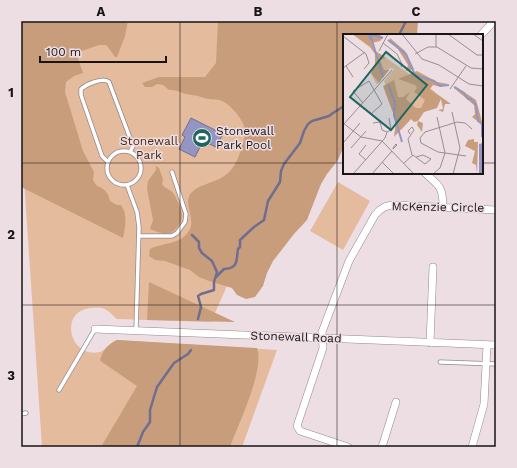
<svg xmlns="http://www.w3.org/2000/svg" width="517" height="468" viewBox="0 0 517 468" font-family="'Work Sans',sans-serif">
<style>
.green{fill:#e4bb9c}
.forest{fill:#c89d7b}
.water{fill:#9595c4;stroke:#706e90}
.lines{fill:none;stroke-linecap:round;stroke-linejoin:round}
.stream{stroke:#706e90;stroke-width:2.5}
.lane-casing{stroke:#95888d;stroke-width:5}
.street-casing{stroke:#95888d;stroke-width:8}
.lane{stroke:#fff;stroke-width:3.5}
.street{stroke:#fff;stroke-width:7}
.grid{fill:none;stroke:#191416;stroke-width:1;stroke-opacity:0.55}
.labels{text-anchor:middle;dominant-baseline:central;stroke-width:3;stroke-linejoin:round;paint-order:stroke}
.poi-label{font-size:12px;fill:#191416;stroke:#eddee4;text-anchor:start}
.park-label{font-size:12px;fill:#48290f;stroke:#eddee4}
.street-label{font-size:12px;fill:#191416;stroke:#eddee4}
.inset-river{fill:none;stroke:#9595c4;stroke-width:2}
.inset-road{fill:none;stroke:#988d92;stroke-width:1}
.view{fill:#1e675e;fill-opacity:0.15;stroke:#1e675e;stroke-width:2}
.inset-edge{fill:none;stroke:#191416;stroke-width:2}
.neatline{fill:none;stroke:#191416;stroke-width:1.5}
.grid-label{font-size:13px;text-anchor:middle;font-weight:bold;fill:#191416}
</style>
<rect width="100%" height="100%" fill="#eddee4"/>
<!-- green -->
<path class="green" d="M21 21H407L344 35 266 198 211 322 117 319C114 317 111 313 108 311 103 307 97 307 90 308 58 312 70 359 100 352 105 350 111 343 117 340L277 350 242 447H42L21 135Z
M338 182 370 201 343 250 310 231Z"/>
<!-- forest -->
<path class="forest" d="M21 21H128L125 36 117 57H115L111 51 106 45H99L76 53 83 73 74 76 66 82 65 92 83 151 94 172 93 180 97 186C106 189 108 193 110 201L117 205H121C128 214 125 228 123 238L21 187Z
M218 21H418L417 35H344V146L338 160 327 174 321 184 307 220 294 234 273 261 267 273 263 286 255 297 246 299 237 295 232 288 209 281 199 277 190 270 165 261 155 260 149 256 150 249C164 242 182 245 190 229 195 218 183 203 191 193 200 183 218 183 228 173 235 167 238 158 241 150 243 143 246 136 245 129 243 119 229 102 219 100 216 99 213 100 210 99 206 99 202 97 198 96 194 95 190 95 186 94 179 92 177 90 169 90L163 85 157 84 152 87H145L142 83 159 77H205L216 63Z
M156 166 159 168 163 179 162 184C166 190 172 189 175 196 181 207 186 219 176 229 173 232 170 234 165 234 160 233 155 231 150 229L153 220 147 189 148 181 156 170Z
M149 282 235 322 147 320Z
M117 340 257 348C265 370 238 425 230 447H101L137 386 102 362 100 360C103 350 108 344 117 340Z"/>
<!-- water -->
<path class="water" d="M191 118 223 134 216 147 203 141 195 157 179 149 185 137 182 135Z"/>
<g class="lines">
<!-- stream -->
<path class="stream" d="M399 35 406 21
M192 235 199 242V248L202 253 212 261 217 272 214 282V290L201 294 198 296 201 307 198 319
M216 277 224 269C239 268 236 261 238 249L240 247V240L254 227 264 220 268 201 280 182 281 171 284 164 300 143 304 131 308 124 312 121 329 116 333 113 344 106
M137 447 143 432 150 422V410L157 387 174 363 188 354 191 350"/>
<defs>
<path id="lane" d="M107 168a17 17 0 1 1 34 0a17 17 0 1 1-34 0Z
M108 162 102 156 81 95V89C87 84 103 77 109 82L133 146 130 152
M127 185 137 212 139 227 136 330
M139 236H172L177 233 185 222 186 214 172 172
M440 362 496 364
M59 390 95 329
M21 414 26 413"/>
<path id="street" d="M481 35 494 21
M425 173C439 186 443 186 443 207
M95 329 496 345
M430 343 433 267
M348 447 300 431 297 426 323 348 322 332 349 261 375 215C381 208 386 205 395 205L496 210
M382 447 396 402
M472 447 484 404 487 345"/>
</defs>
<!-- lane casing -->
<use href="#lane" class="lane-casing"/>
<!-- street casing -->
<use href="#street" class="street-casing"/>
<!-- lane -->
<use href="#lane" class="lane"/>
<!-- street -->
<use href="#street" class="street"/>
</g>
<!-- grid -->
<path class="grid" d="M180 21V447M337 21V447M21 163H344M482 163H496M21 305H496"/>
<!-- icons -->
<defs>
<symbol id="stadium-disc" viewBox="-11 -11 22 22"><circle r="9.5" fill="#1e675e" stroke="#eddee4"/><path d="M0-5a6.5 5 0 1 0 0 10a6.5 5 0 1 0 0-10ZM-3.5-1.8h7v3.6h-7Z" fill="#fff"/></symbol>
</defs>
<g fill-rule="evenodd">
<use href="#stadium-disc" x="191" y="127" width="22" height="22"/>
</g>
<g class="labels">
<!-- poi labels -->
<g class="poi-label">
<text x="216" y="131">Stonewall<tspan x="216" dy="14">Park Pool</tspan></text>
</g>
<!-- park labels -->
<g class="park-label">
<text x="149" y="141">Stonewall<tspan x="149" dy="14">Park</tspan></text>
</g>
<!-- street labels -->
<g class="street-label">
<text transform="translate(438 207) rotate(1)">McKenzie Circle</text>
<text transform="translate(296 337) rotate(2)">Stonewall Road</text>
</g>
</g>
<!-- overview -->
<g transform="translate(343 34)">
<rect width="140" height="140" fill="#eddee4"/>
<path d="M36 19 92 58 59 95 41 47 51 35 47 34 34 51 28 40Z" fill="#e4bb9c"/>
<path d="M9 0H35L40 3 37 7 29 9 31 16 43 24 37 26 41 36H46L36 49 28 39 32 32V20L27 13ZM47 4 62 17 71 35 63 37 65 31 53 12 46 7ZM74 37 94 48 105 50 98 53 90 51 87 55 108 70H102L100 78 95 76 100 75 98 65 94 74 81 78 75 87 80 89 79 98 74 91 75 87 71 88 68 85 51 103 53 87 40 52 51 46 55 63H60L67 58 63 65 73 74H78L82 66 71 58 74 54 72 51 55 45ZM112 52 133 66 140 91 129 83 132 80 131 71 111 54ZM131 105V108H135L134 140 133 131 129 129 132 117 122 112 125 106Z" fill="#c89d7b"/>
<path d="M140 109V140H136V110Z" fill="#9595c4"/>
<path class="inset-river" d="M26 0 27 4 29 1 40 4M28 3 40 43M45 6 63 20 72 41 91 47 97 52 106 51M45 50 52 69 51 81 59 108M111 53 121 59 125 65H128L133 71 135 87 139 90V103"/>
<path class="inset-road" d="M59 0 79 25 96 31 126 50 140 52M93 0V13M105 0 134 21H140M130 0 140 7M0 2 23 20 26 29 21 35M40 9 54 20 59 30 58 33M36 17 45 0M43 17 52 25M72 20 85 13H94L128 34 140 35M3 32 10 43M0 34 22 18M107 55 123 32M18 72 28 80 39 70 26 47 10 57 20 69M109 78 117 114 110 140M0 89 18 103 39 107 71 140M30 89 37 88 39 96 44 98M0 91 49 36M44 98 48 96 46 84M67 100 65 97 69 93 71 96 65 105 69 121M1 108 17 89M53 110 54 111 50 115V114ZM8 114 23 97M123 122 95 118 78 109 77 104 82 98 114 88 122 89 129 95M23 126 16 120 23 111M39 128 51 140M61 129 70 121 82 130 88 125 80 121 73 123M10 140 42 104 44 98M29 140 49 117M90 140 97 134 102 119 94 83"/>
<path class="view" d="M43 18 84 51 48 96 7 63Z"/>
<rect width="140" height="140" class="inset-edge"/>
</g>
<!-- border -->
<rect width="517" height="468" fill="none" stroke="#eddee4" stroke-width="44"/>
<!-- scale -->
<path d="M40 56v6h126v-6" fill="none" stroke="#191416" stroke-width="2"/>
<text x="46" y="56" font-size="12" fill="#191416" stroke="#eddee4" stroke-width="3" paint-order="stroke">100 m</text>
<rect x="22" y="22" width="473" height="424" class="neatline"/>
<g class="grid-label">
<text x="101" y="16">A</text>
<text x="258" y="16">B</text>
<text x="416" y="16">C</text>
<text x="11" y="97">1</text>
<text x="11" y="239">2</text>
<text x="11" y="380">3</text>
</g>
</svg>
